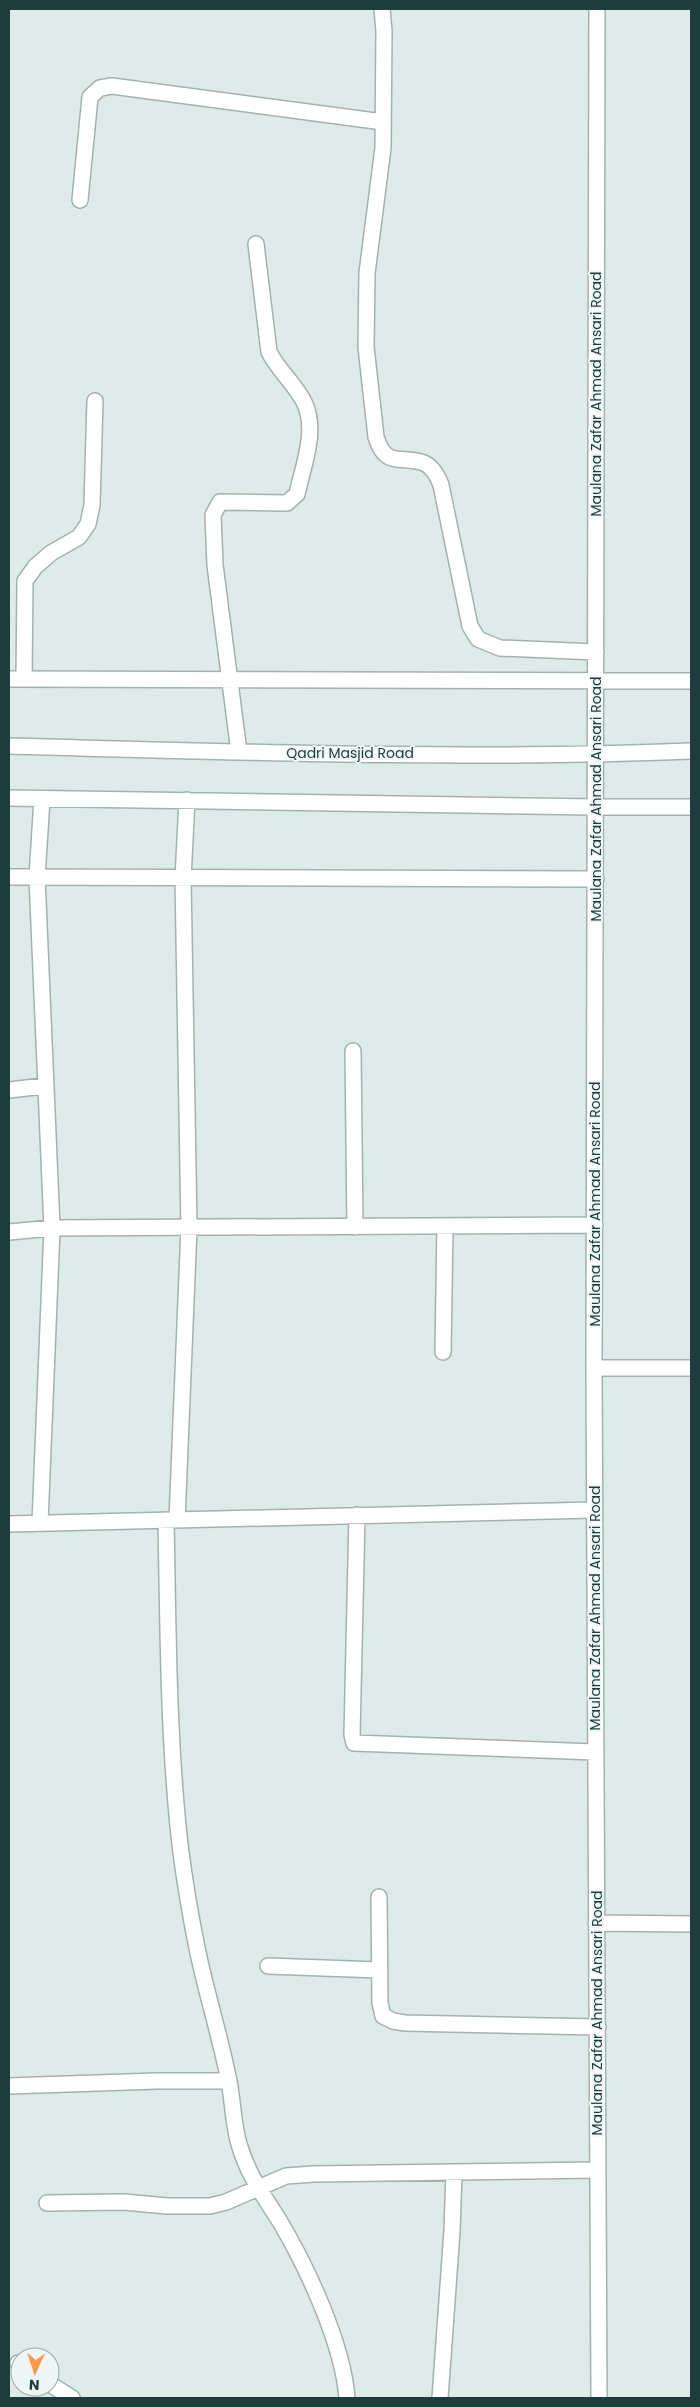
<svg xmlns="http://www.w3.org/2000/svg" width="700" height="2407" viewBox="0 0 700 2407" font-family="Poppins,sans-serif">
<style>
.lines{fill:none;stroke-linecap:round;stroke-linejoin:round}
.minor-casing{stroke:#a1b3b0;stroke-width:18}
.minor{stroke:#fff;stroke-width:15}
.labels{text-anchor:middle;dominant-baseline:central;stroke-width:4;stroke-linejoin:round;paint-order:stroke}
.street-label{font-size:14px;fill:#1e3c3a;stroke:#eef7f5}
</style>
<rect width="100%" height="100%" fill="#deebe8"/>
<g class="lines">
<defs>
<path id="minor" d="M382 9 384 31 383 148 367 273 366 347 376 437C386 469 401 455 424 463 433 467 438 477 441 485L470 626 478 639 500 648 596 652
M597 9 594 1368 599 2398
M80 200 90 97 100 88 112 86 383 122
M9 679 691 681
M24 679 25 581 35 567 51 553 79 537 88 524 92 505 95 401
M9 746C236 752 464 760 691 751
M239 752 215 565 213 515 220 502 287 503 297 494C303 466 318 430 304 402 295 384 278 370 269 352L256 244
M9 798 596 807H691
M9 877 596 879
M353 1051 355 1227
M9 1090 44 1086
M9 1232 52 1228 595 1225
M443 1352 445 1226
M594 1368H691
M357 1515 352 1735 354 1743 595 1752
M166 1520C168 1622 168 1724 178 1826 182 1866 189 1908 197 1948 206 1992 220 2036 229 2081 233 2102 233 2124 239 2144 247 2173 263 2195 279 2220 307 2267 343 2344 347 2398
M177 1520 189 1227 183 878 187 800
M40 1523 52 1228 37 877 42 799
M9 1524 594 1510
M379 1897 380 2003 383 2016 393 2021 405 2023 598 2027
M596 1923 691 1924
M268 1966 379 1970
M9 2086 156 2081H229
M47 2203 124 2202 167 2206H210L226 2202 286 2176 313 2174 597 2170
M18 2363 20 2364
M50 2384 72 2398
M440 2398 452 2231 454 2172"/>
</defs>
<!-- minor casing -->
<use href="#minor" class="minor-casing"/>
<!-- minor -->
<use href="#minor" class="minor"/>
</g>
<g class="labels">
<!-- street labels -->
<g class="street-label">
<text transform="translate(596 394) rotate(-90)">Maulana Zafar Ahmad Ansari Road</text>
<text x="350" y="753">Qadri Masjid Road</text>
<text transform="translate(596 799) rotate(-90)">Maulana Zafar Ahmad Ansari Road</text>
<text transform="translate(595 1204) rotate(-90)">Maulana Zafar Ahmad Ansari Road</text>
<text transform="translate(595 1608) rotate(-90)">Maulana Zafar Ahmad Ansari Road</text>
<text transform="translate(597 2013) rotate(-90)">Maulana Zafar Ahmad Ansari Road</text>
</g>
</g>
<!-- border -->
<rect width="700" height="2407" fill="none" stroke="#1e3c3a" stroke-width="20"/>
<!-- north arrow -->
<g transform="translate(35 2372) rotate(183)"><circle r="24" fill="#eef7f5" stroke="#9bacaa"/>
<path d="M0-4L9 19L0 12L-9 19Z" fill="#fe9949"/>
<text y="-8" font-size="14" font-weight="bold" text-anchor="middle" fill="#1e3c3a">N</text>
</g>
</svg>
